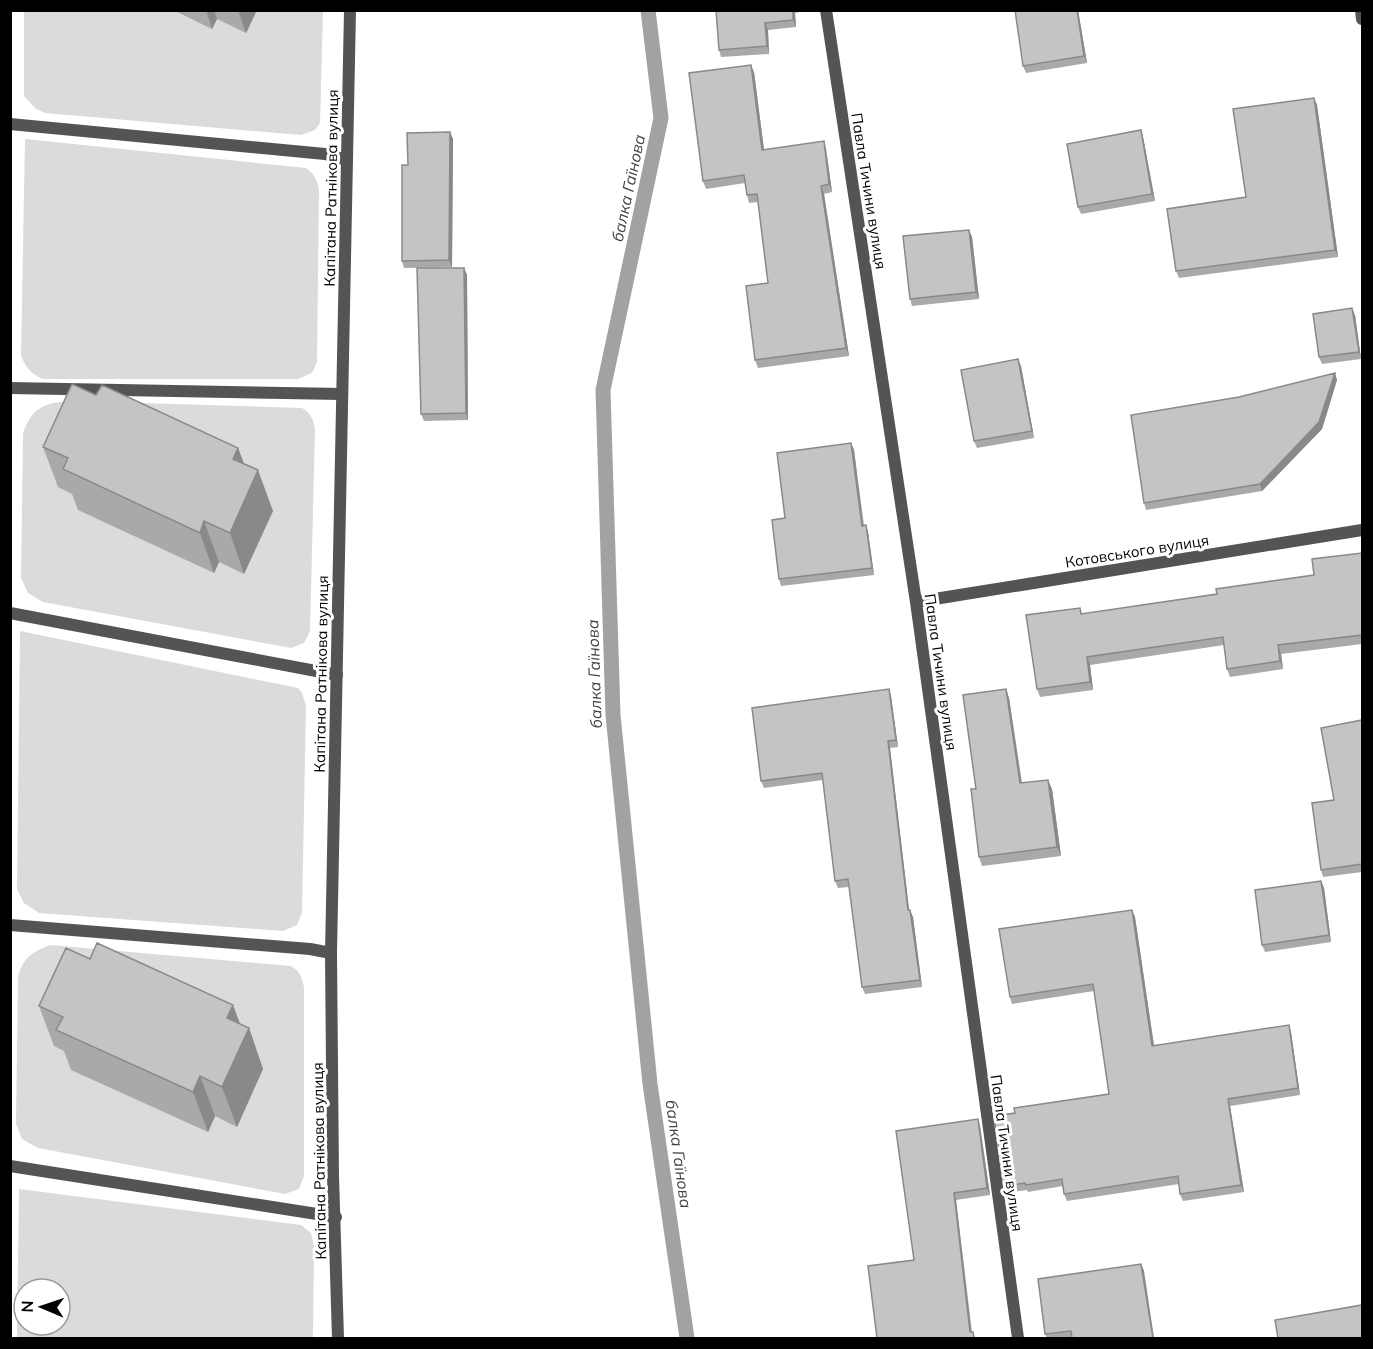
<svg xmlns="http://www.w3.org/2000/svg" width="1373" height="1349" viewBox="0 0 1373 1349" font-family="Mulish,sans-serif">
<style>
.green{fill:#dbdbdb;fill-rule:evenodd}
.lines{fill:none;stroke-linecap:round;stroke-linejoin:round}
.stream{stroke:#a2a2a2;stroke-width:15}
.lane{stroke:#545454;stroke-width:12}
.street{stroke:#545454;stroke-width:12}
.wall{fill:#a9a9a9}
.shaded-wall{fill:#898989}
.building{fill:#c4c4c4;stroke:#898989;stroke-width:1.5}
.labels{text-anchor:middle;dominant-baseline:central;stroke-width:6;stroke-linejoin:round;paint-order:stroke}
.street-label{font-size:15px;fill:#000;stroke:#fff}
.water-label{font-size:16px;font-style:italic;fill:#434343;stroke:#fff}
</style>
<rect width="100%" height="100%" fill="#fff"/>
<!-- green -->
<path class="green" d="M24 11H323L320 123 315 130 301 135 45 113 36 109 24 96Z
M25 139 306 168C315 174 317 180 319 190L317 362 312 373 298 379H43C31 374 25 367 21 355Z
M75 401 302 408C311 413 313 419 315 429L310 631 304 643 291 648 43 602 28 593 21 578 23 433C33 405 47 402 75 401Z
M20 631 298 688 302 693 306 706 302 913 297 925 283 931 39 913 24 903 17 889Z
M50 945 291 966C300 971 302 977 304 987V1176L299 1189 285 1194 38 1148 22 1139 16 1124 18 976C24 957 32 952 50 945Z
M19 1189 301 1225 311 1233 314 1246 313 1338H17ZM24 1289H60V1325H24Z"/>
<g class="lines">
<!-- stream -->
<path class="stream" d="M648 10 661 118 603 390 613 715 650 1084 687 1338"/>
<!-- lane -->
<path class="lane" d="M10 124 325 154 347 160
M10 388 342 394
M10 613 337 675
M10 925 310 949 331 953
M10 1166 336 1217"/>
<!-- street -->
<path class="street" d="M826 10 916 602 1018 1338
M1361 10 1362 19
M916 602 1362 530
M338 1338 333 1176 331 953 350 10"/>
</g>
<!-- wall -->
<path class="wall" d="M173 10H257L246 33 217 19 212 29Z
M716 10H809L795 13 796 27 768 30 769 54 721 57 719 50Z
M1078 10 1087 63 1026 73 1023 66Z
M754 72 764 149H826L832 192 824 194 849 356 758 368 755 360 768 283 758 202 749 203 747 195 745 183 706 189 703 181Z
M1314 98 1317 105 1338 257 1179 278 1176 271 1246 197Z
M1141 130 1143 137 1155 201 1081 214 1078 207Z
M450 132 453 139 452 267 404 268 402 261 408 165Z
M969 230 972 237 979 299 912 306 910 299Z
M464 268 467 275 468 420 424 421 421 414Z
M1355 315 1361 359 1322 364 1319 357Z
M1021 366 1034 438 977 448 974 441Z
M1335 373 1337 380 1322 429 1262 491 1146 510 1144 503 1239 397Z
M96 395 238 448 244 464 273 511 244 574 219 562 214 573 78 510 72 494 58 487 43 447Z
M851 443 854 450 864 525 868 532 874 575 781 586 779 579 785 518Z
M1362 553V644L1281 654 1283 669 1230 677 1227 669 1224 645 1090 665 1093 690 1040 697 1037 689 1080 608 1082 614 1217 594 1314 575Z
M889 689 891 696 898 747 890 748 909 910 913 917 922 987 865 994 862 987 849 887 838 888 835 881 823 780 764 788 761 781Z
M1006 689 1009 698 1022 783 1052 789 1061 856 982 866 979 857 976 789Z
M1362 720V872L1323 877 1321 870 1334 800Z
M1321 881 1324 888 1331 942 1265 952 1262 945Z
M1132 910 1135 917 1154 1045 1291 1032 1300 1095 1230 1106 1244 1192 1183 1201 1180 1194 1179 1184 1067 1201 1064 1194 1063 1186 1028 1192 1027 1190 1006 1193 1004 1186 1015 1113 1109 1094 1094 991 1012 1004 1010 997Z
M90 959 249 1028 263 1069 237 1127 215 1116 208 1132 71 1070 64 1051 54 1046 39 1006Z
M978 1119 980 1126 990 1195 956 1200 972 1332H973L975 1338H877L914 1260Z
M1141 1264 1144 1271 1072 1338H1047L1045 1334Z"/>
<!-- shaded-wall -->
<path class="shaded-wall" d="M206 10H214L217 19 212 29Z
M238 10H257L246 33Z
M793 10H794L795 13 796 27 793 20Z
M1077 10H1078L1087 63 1084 56Z
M765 23 768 30 769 54 767 46Z
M751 65 754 72 765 158 762 150Z
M1314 98 1317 105 1338 257 1335 250Z
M1141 130 1143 137 1155 201 1152 194Z
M450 132 453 139 452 267 449 260Z
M824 141 826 149 832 192 829 184Z
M821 186 824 194 849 356 846 348Z
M969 230 972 237 979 299 976 292Z
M464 268 467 275 468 420 466 413Z
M1352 308 1355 315 1361 359 1359 352Z
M1018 359 1021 366 1034 438 1032 431Z
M1335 373 1337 380 1322 429 1262 491 1260 484Z
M851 443 854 450 864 533 862 526Z
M238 448 252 485 258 470 273 511 244 574 230 533 233 459Z
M204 521 219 562 214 573 200 533Z
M866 525 868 532 874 575 872 568Z
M1278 645 1281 654 1283 669 1280 661Z
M1087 657 1090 665 1093 690 1090 682Z
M889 689 891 696 898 747 896 740Z
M1006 689 1009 698 1023 793 1020 783Z
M888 741 890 748 910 917 908 910Z
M1048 780 1052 789 1061 856 1057 847Z
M1321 881 1324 888 1331 942 1329 935Z
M910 910 913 917 922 987 920 980Z
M1132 910 1135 917 1155 1053 1152 1046Z
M233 1005 245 1037 249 1028 263 1069 237 1127 222 1087 227 1018Z
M1289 1025 1291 1032 1300 1095 1298 1088Z
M200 1076 215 1116 208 1132 193 1092Z
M1228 1099 1230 1106 1244 1192 1241 1185Z
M978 1119 980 1126 990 1195 987 1188Z
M954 1193 956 1200 972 1338 970 1332Z
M1141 1264 1144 1271 1154 1338H1153Z"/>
<!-- building -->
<path class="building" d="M716 10H793V20L765 23 767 46 719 50Z
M1015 10H1077L1084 56 1023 66Z
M751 65 762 150 824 141 829 184 821 186 846 348 755 360 746 286 768 283 757 194 747 195 744 175 703 181 689 73Z
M1314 98 1335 250 1176 271 1167 209 1246 197 1233 109Z
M1141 130 1152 194 1078 207 1067 144Z
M450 132 449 260 402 261V165H408L407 133Z
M969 230 976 292 910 299 903 236Z
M417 268H464L466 413 421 414Z
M1352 308 1359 352 1319 357 1313 314Z
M1018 359 1032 431 974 441 961 370Z
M1335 373 1319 422 1260 484 1144 503 1131 415 1239 397Z
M72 384 96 395 102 385 238 448 233 459 258 470 230 533 204 521 200 533 63 469 68 458 43 447Z
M851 443 862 526 866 525 872 568 779 579 772 520 785 518 777 453Z
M1362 553V635L1278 645 1280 661 1227 669 1223 637 1087 657 1090 682 1037 689 1026 615 1080 608 1081 614 1217 594 1216 589 1314 575 1312 559Z
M889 689 896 740 888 741 908 910H910L920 980 862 987 848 879 835 881 822 773 761 781 752 708Z
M1006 689 1020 783 1048 780 1057 847 979 857 971 789H976L963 695Z
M1362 720V864L1321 870 1312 803 1334 800 1321 728Z
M1321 881 1329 935 1262 945 1255 890Z
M1132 910 1152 1046 1289 1025 1298 1088 1228 1099 1241 1185 1180 1194 1178 1176 1064 1194 1062 1179 1026 1185 1025 1183 1004 1186 994 1116 1015 1113 1014 1108 1109 1094 1093 984 1010 997 999 929Z
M97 943 233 1005 227 1018 249 1028 222 1087 200 1076 193 1092 56 1030 63 1017 39 1006 66 948 90 959Z
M978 1119 987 1188 954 1193 970 1332H973L974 1338H877L868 1266 914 1260 896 1131Z
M1141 1264 1153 1338H1072L1071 1331 1045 1334 1038 1279Z
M1362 1305V1338H1278L1275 1320Z"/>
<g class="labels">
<!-- street labels -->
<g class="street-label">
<text transform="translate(331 188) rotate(-89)">Капітана Ратнікова вулиця</text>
<text transform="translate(869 191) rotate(81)">Павла Тичини вулиця</text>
<text transform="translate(1137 551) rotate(-9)">Котовського вулиця</text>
<text transform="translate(941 672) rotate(82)">Павла Тичини вулиця</text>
<text transform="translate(321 674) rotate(-89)">Капітана Ратнікова вулиця</text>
<text transform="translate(1007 1153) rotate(82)">Павла Тичини вулиця</text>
<text transform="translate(319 1161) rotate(-91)">Капітана Ратнікова вулиця</text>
</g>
<!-- water labels -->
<g class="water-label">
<text transform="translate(628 188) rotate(-78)">балка Гаїнова</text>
<text transform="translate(594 674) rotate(-92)">балка Гаїнова</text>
<text transform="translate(679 1154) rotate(82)">балка Гаїнова</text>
</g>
</g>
<!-- border -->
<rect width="1373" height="1349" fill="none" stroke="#000000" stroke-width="24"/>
<!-- north arrow -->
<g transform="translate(42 1307) rotate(272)"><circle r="28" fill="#ffffff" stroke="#999999" stroke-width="1.5"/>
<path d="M0-4.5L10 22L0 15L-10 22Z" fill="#000000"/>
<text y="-9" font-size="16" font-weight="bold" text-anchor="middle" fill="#000000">N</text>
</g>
</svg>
